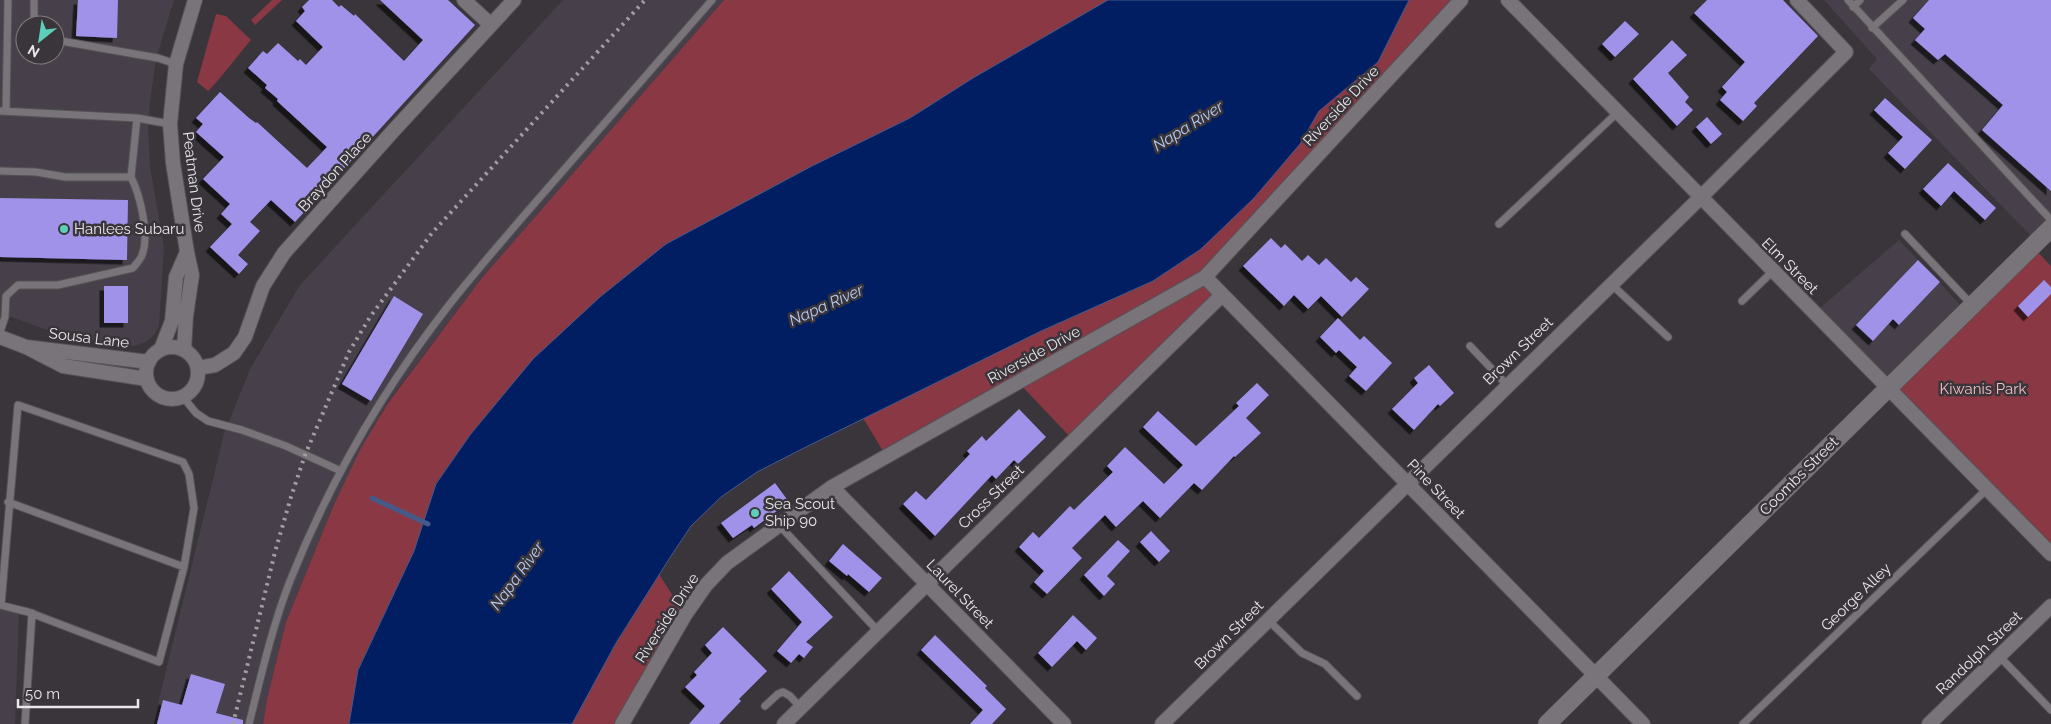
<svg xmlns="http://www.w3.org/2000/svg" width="2051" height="724" viewBox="0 0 2051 724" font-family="Raleway,sans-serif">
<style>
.built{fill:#47404a;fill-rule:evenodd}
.green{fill:#8b3845}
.water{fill:#001e61;stroke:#465a8a}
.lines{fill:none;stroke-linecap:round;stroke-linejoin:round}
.stream{stroke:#465a8a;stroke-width:5}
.building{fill:#9f92e8;filter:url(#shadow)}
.service-casing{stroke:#545255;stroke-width:9}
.minor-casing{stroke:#545255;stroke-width:16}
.tertiary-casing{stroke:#545255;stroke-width:19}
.service{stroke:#78747a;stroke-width:7}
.minor{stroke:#78747a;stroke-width:14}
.tertiary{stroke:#78747a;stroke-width:18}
.rail{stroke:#a29fa3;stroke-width:4;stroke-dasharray:2.5 5;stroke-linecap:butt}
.poi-dot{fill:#5dceb9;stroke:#39353a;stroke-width:2}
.labels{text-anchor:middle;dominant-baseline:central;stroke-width:5;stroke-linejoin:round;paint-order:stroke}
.street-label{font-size:15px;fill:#e9e7ea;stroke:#39353a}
.poi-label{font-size:15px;fill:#e9e7ea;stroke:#39353a;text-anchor:start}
.park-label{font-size:15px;fill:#f3bec3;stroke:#39353a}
.water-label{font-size:16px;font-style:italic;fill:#b5cbf3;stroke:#39353a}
</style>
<defs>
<filter id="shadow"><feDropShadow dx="-4.5" dy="4.5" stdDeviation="0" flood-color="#0009"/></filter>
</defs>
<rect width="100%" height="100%" fill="#39353a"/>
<!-- built -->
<path class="built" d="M0 0H174L156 59 150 102 148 124 150 167 164 247 159 326 154 335 146 342 134 346 64 336 6 315 0 338ZM25 25H55V55H25Z
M563 0H724L481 279 387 403 333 507 286 622 267 699 263 724H153L224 434 250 369 300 285Z
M1824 0H2051V228L2037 242 1869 69 1877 59Z
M1899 240 1966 311 1888 388 1814 313Z
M0 605 19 610 15 724H0Z"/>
<!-- green -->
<path class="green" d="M272 0H282L255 25 251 20Z
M724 0H1108L973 78 910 118 812 166 666 244 600 297 533 359 470 435 436 483 414 551 358 669 349 724H263L267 699 286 622 333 507 360 450 388 403 481 279Z
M1409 0H1461L1205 277 1222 295 1073 440 1018 382 886 456 863 418 1039 332 1153 281 1168 269 1300 144 1319 111 1378 62Z
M216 14 226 16 251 40C236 57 224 75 208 91L197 82Z
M2032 246 2051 266V554L1888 388Z
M659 574 685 615 622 724H572L616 643Z"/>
<!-- water -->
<path class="water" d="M1108 0H1409L1378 62 1319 111 1300 144 1254 198 1201 249 1153 281 1039 332 804 448 757 472 721 497 691 526 671 556 616 643 572 724H349L358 670 414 551 436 484 470 435 533 359 600 297 666 244 812 166 910 118 973 78Z"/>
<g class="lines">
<!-- stream -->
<path class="stream" d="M372 498 428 524"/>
</g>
<!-- building -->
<path class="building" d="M78 0H118L117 38 76 36Z
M309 0H332L339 7 341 5 354 16 355 14 404 61 423 40 380 0H448L475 25 295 222 271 200 250 222 260 231 238 255 248 264 239 274 210 247 232 224 221 214 230 204 203 179 224 157 196 132 203 124 196 118 220 92 249 118 256 123 257 122 307 168 327 147 277 101 278 99 265 88 267 85 248 68 263 51 267 54 278 43 298 61 300 59 306 65 323 47 296 21 305 11 302 7Z
M1707 0H1783L1818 36 1754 103 1757 106 1743 121 1720 100 1727 92 1722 87 1745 62 1694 13Z
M1929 0H2051V191L1982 130 2003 105 1945 54 1938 60 1915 40 1925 29 1913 18Z
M1625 21 1639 34 1615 57 1602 44Z
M1672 40 1687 55 1668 73 1689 97 1685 102 1693 110 1677 126 1633 79Z
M1885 98 1932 140 1905 169 1888 153 1903 137 1874 110Z
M1707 117 1722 134 1711 144 1696 127Z
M1948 163 1996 208 1985 220 1954 191 1941 206 1923 189Z
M0 198 128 200 127 260 0 257Z
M1271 238 1281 248 1285 244 1302 261 1308 255 1319 265 1326 258 1351 282 1356 277 1369 289 1342 317 1321 296 1308 309 1294 295 1284 306 1243 266Z
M1918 260 1940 282 1899 325 1893 319 1873 341 1856 325Z
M2044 280 2051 287V294L2028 317 2018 306Z
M104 286H128V323H104Z
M394 296 423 314 371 401 342 384Z
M1338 318 1360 340 1364 336 1392 363 1366 391 1349 376 1357 367 1339 350 1336 353 1320 337Z
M1429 365 1454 393 1440 406 1438 404 1414 430 1392 409 1418 383 1414 378Z
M1257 383 1269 395 1246 418 1261 433 1235 457 1234 456 1202 490 1194 483 1160 518 1143 501 1116 527 1105 515 1072 548 1082 558 1047 594 1034 582 1044 571 1019 547 1033 532 1039 538 1070 506 1074 510 1113 472 1107 466 1125 447 1164 484 1183 465 1143 427 1158 411 1196 446 1239 406 1236 403Z
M1019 409 1046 437 1018 464 1014 460 996 479 992 475 935 536 903 504 916 491 926 500 970 454 967 451 982 436 986 441Z
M775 483 789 502 754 528 752 525 733 538 721 523Z
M1151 531 1170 551 1159 562 1140 542Z
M1118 540 1130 551 1107 576 1115 584 1104 596 1084 575Z
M843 544 882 578 869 592 848 574 847 576 829 561Z
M789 571 833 617 806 642 813 647 804 658 799 654 791 663 777 651 802 622 771 589Z
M1073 615 1097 638 1086 650 1077 641 1052 667 1038 653Z
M723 627 767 671 739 699 741 701 719 724H689L705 706 685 687 697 675 694 672 712 653 705 645Z
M935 635 987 686 985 688 1006 709 992 724H970L983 710 921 650Z
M191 674 225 684 216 713 243 720V724H157L163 700 182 705Z"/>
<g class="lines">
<defs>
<path id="service" d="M1848 0 2051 220
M1853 7 1860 0
M34 25V0
M1872 28 1903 0
M55 40 158 58 176 64
M0 111 137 118
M6 111 8 0
M0 171 36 172 65 177H131C140 195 150 235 142 255 141 259 136 264 133 268L58 285H18L6 296 5 317 0 332
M131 177 137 118 170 124
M1499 224 1617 113
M1905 234 1972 305
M1611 284 1668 337
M1742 301 1773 271
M1470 346 1507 385
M183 397 196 413 208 421 242 430 286 446 341 471
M8 502 184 567
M779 525 878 631
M0 605 28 612 159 662 184 567 194 508 189 474 183 462 18 405 1 605
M1268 620 1302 653 1325 664 1357 696
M1999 656 2051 710
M765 706 778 694 783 692 790 696 801 708
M25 724 32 613
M249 724C261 676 272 627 290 581 329 483 384 388 449 305 487 257 528 211 568 165 616 110 664 55 712 0
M1743 724 1987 489"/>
<path id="minor" d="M464 0 491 25
M1508 0 2051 554
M187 252 173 163 170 124 176 64 195 0
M1205 277 1643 724
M0 337 26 347
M146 373a26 26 0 1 1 52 0a26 26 0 1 1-52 0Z
M161 349 172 321 176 277 187 252 192 275 186 316 184 349
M198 368 215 365 234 353 245 337 263 286 284 253 394 130 514 0
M147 379 63 366 26 347 149 362
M832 487 1064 724
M622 724 685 615 706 585 727 563 832 487 1205 277 1461 0
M784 724 1222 295
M1162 724 1700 198 1846 52 1797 0
M1929 724 2051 606"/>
<path id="tertiary" d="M1547 724 2051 228"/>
</defs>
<!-- service casing -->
<use href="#service" class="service-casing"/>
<!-- minor casing -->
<use href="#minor" class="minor-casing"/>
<!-- tertiary casing -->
<use href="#tertiary" class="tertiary-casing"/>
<!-- service -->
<use href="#service" class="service"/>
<!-- minor -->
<use href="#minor" class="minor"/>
<!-- tertiary -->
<use href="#tertiary" class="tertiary"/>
<!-- rail -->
<path class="rail" d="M233 724 275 552 291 497 305 455 349 352 370 317 432 233 645 0"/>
</g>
<!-- markers -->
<g class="poi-dot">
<circle cx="64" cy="229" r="5"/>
<circle cx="755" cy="513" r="5"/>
</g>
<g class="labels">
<!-- street labels -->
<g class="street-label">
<text transform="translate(1341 106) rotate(-47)">Riverside Drive</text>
<text transform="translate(335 172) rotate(-48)">Braydon Place</text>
<text transform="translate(194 182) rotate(83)">Peatman Drive</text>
<text transform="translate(1790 266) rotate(45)">Elm Street</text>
<text transform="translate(89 338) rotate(7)">Sousa Lane</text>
<text transform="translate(1518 351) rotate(-44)">Brown Street</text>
<text transform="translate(1034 355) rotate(-29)">Riverside Drive</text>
<text transform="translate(1799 476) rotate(-45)">Coombs Street</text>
<text transform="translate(1436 489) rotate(46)">Pine Street</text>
<text transform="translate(991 497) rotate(-44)">Cross Street</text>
<text transform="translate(960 594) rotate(46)">Laurel Street</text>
<text transform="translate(1856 597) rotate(-44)">George Alley</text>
<text transform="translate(667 618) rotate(-57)">Riverside Drive</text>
<text transform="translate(1229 635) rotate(-45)">Brown Street</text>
<text transform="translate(1979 653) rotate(-44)">Randolph Street</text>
</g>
<!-- poi labels -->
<g class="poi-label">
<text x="74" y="229">Hanlees Subaru</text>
<text x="765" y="504">Sea Scout<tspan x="765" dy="17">Ship 90</tspan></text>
</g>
<!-- park labels -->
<g class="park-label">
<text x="1983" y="389">Kiwanis Park</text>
</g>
<!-- water labels -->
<g class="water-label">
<text transform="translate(1188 126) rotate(-32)">Napa River</text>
<text transform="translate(826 305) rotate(-24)">Napa River</text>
<text transform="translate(517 576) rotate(-54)">Napa River</text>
</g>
</g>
<!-- north arrow -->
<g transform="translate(40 40) rotate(210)"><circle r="24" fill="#39353a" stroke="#7f7c80"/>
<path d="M0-4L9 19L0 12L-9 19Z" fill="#5dceb9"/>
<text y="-8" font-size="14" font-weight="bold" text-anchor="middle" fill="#e9e7ea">N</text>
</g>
<!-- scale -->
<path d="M18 699v8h120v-8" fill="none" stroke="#e9e7ea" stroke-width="2.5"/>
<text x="25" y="699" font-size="15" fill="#e9e7ea" stroke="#39353a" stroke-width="4" paint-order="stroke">50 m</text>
</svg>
